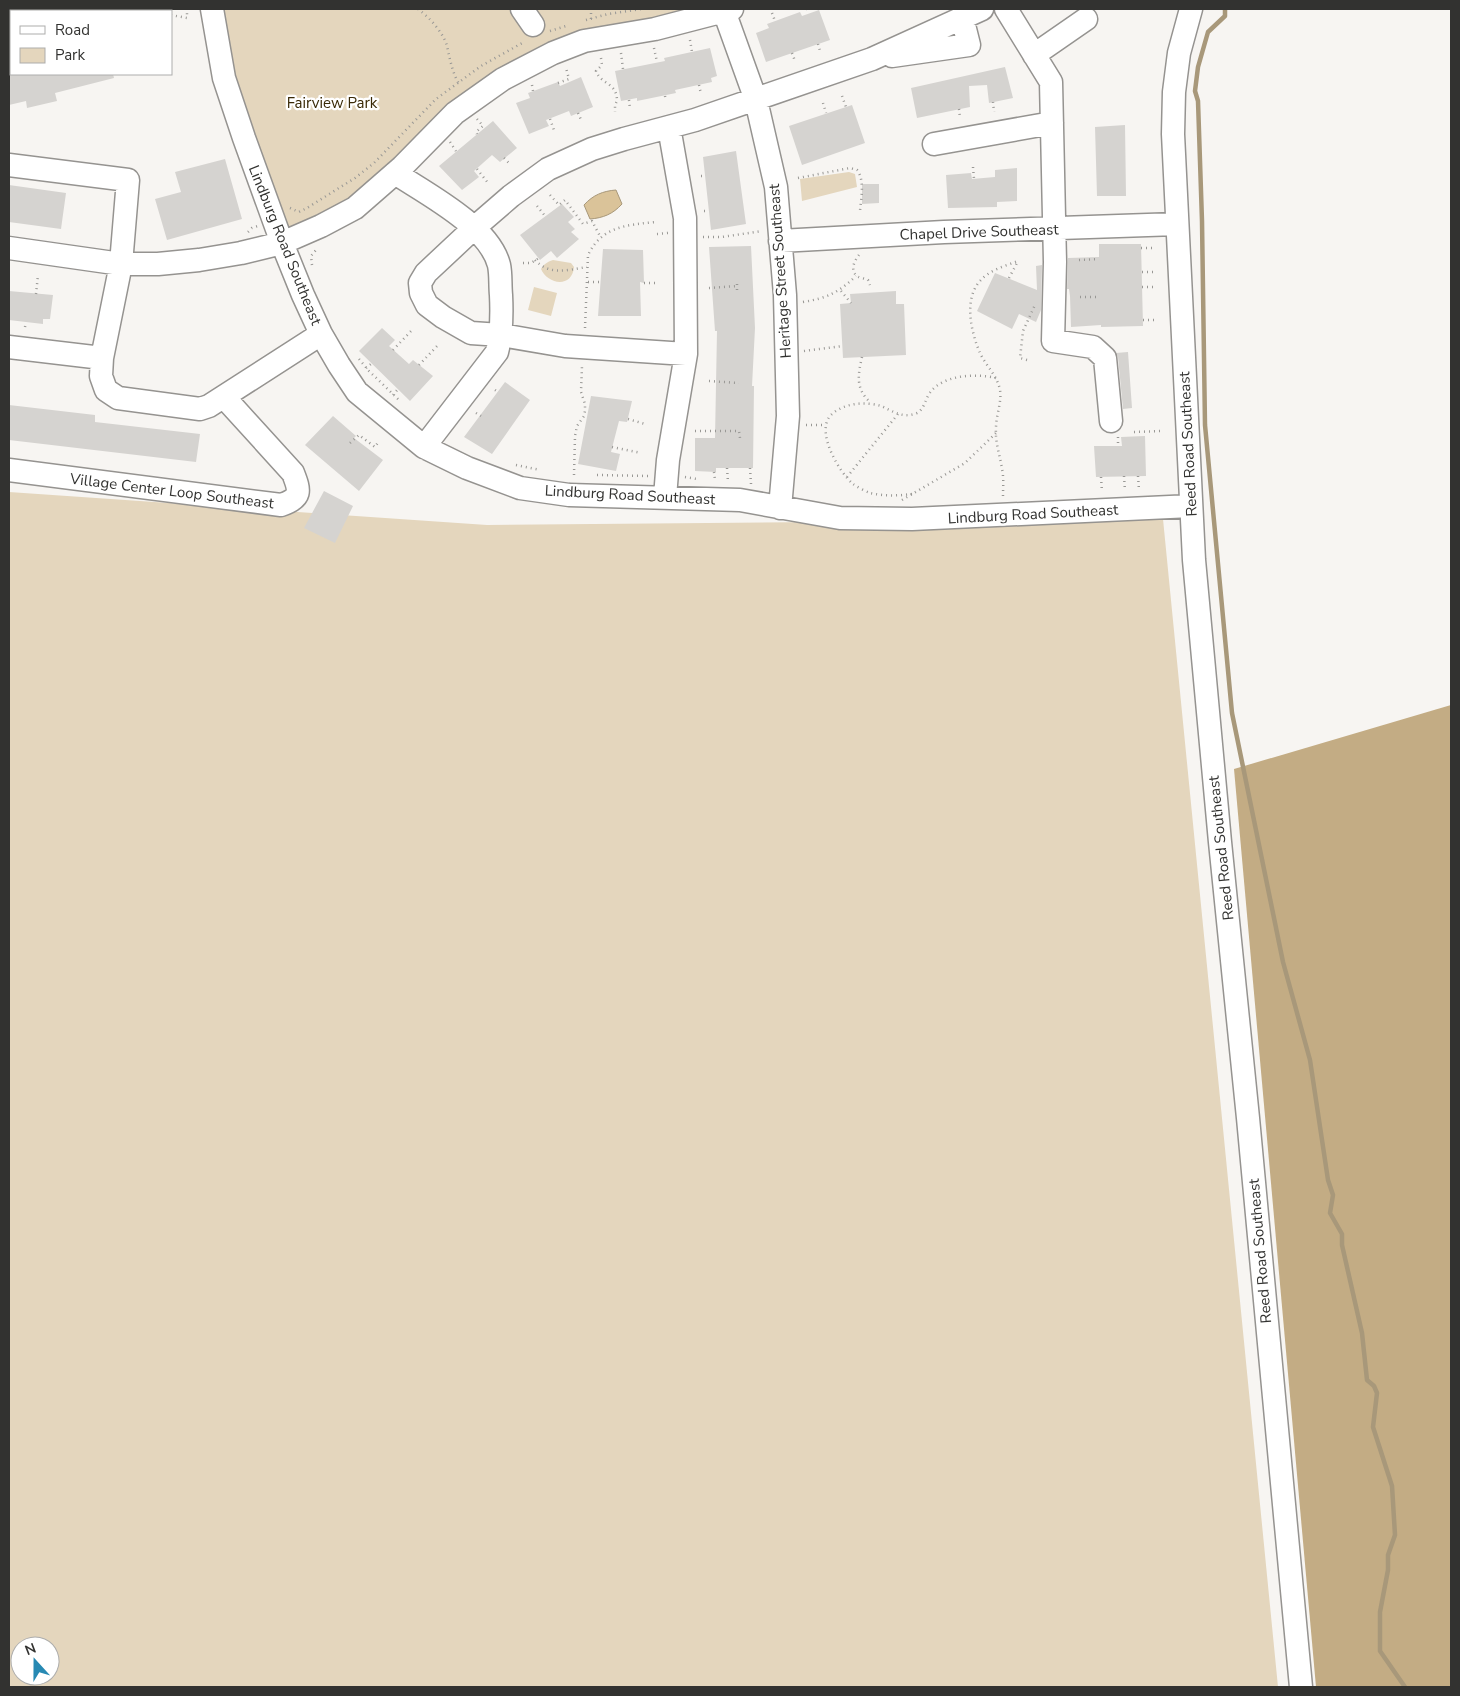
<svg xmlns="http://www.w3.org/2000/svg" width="1460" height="1696" viewBox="0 0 1460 1696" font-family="'Nunito Sans',sans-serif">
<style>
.green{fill:#e4d6bd;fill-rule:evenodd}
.forest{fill:#c3ac84}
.water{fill:#dac399;stroke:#a8987a}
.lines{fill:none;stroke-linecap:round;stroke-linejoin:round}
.stream{stroke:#a8987a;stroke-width:4.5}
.building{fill:#d5d3d0}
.minor-casing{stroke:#959390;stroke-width:25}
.path{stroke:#999895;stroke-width:2.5;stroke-dasharray:1 4;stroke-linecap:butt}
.minor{stroke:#fff;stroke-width:22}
.labels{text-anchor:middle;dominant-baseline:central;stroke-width:4.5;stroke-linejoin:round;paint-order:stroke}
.park-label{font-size:15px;fill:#392906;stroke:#fff}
.street-label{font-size:15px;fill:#323230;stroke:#fff}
</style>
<rect width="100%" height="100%" fill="#f7f5f2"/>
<!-- green -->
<path class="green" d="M212 9H732L553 53 402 167 282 243Z
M849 172 855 174 857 187 802 201 800 179Z
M553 260 571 263 574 267C572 289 547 284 541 269 544 264 547 262 553 260Z
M534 287 557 293 551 316 528 310Z
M9 492 487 525 1163 519 1278 1687H9ZM20 1646H50V1676H20Z"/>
<!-- forest -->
<path class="forest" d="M1451 705V1687H1316L1234 769Z"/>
<!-- water -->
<path class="water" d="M616 190 622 204C613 214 603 218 590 219L584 205C593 195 603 191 616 190Z"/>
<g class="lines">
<!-- stream -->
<path class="stream" d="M1225 9V16L1208 32 1198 67 1195 91 1198 101 1202 221 1205 425 1232 713 1283 962 1310 1060 1328 1180 1333 1195 1330 1213 1342 1234V1245L1362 1333 1367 1380 1374 1386 1377 1393 1373 1427 1392 1486 1395 1535 1388 1555V1570L1380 1612V1651L1405 1687"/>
</g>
<!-- building -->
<path class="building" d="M819 10 830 40 766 62 756 33 769 28 767 24 800 12 802 16Z
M710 48 717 76 711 78 712 82 675 90 676 93 637 101V98L621 101 615 71 665 61 664 58Z
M1005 67 1013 98 989 103 987 85 969 86 970 107 917 118 911 88Z
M9 74H113L114 78 55 93 57 101 27 108 26 101 9 105Z
M581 77 593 107 571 116 569 111 546 120 549 126 529 134 516 103 530 98 528 93 558 82 560 86Z
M852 105 865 143 802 165 789 126Z
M493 121 517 148 500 162 492 155 474 171 479 177 462 190 439 166Z
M1125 125 1126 196H1097L1095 127Z
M736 151 746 224 711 230 703 157Z
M225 159 242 219 167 240 155 199 181 192 175 172Z
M1017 168V201L997 202V207L948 208 946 175 971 173 972 179 995 177V170Z
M862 184H879V203L862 204Z
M9 185 66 193 61 229 9 222Z
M562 204 574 217 568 222 575 229 571 232 579 239 557 258 551 251 540 260 520 235Z
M1099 244H1141L1143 326 1101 327V325L1071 327 1070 296 1069 289H1067L1068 258 1099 257Z
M751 246 755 328 752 386H754L753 468H716V472L695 471V438H715L717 331H715L709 247Z
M603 249 643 250 644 283 640 282 641 316H598Z
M1042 265 1041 310 1036 322 1019 314 1012 329 977 311 995 273 1037 290 1036 266Z
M9 291 53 295 50 319H43V324L9 320Z
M896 291V304H904L906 355 843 358 840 304 851 303 850 294Z
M382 328 395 340 389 346 409 364 413 360 433 376 410 401 359 351Z
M1128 352 1132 408 1123 409 1118 357 1116 353Z
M505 382 530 400 492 454 464 437Z
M591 396 632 401 627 422 619 421 611 452 620 454 616 471 578 464Z
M9 405 95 415V422L200 434 196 462 9 440Z
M333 416 356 436 354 438 383 460 359 491 305 445Z
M1145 436 1146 476 1096 477 1094 446H1122L1121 437Z
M324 491 353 506 335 543 304 528Z"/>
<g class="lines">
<defs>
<path id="minor" d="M212 9 224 78 244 138 282 243 303 295 321 334 339 365 357 392 424 447 467 468 520 488 569 495 740 500 840 518 912 519 1191 506
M522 9 533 25
M1006 9 1051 82 1055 262 1053 341 1093 347 1105 358 1111 421
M1191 9 1179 53 1174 92 1173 134 1194 560 1220 842 1248 1118 1301 1687
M90 11 96 9
M724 11 756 100 776 187 785 295 788 416 780 508
M9 25 11 33
M1034 55 1086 19
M892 56 969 45 962 17
M934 144 1052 123
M9 165 128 180 121 264 102 358 101 376 106 390 118 398 200 409 209 406 321 334
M395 173C427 194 489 226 499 265 501 274 500 285 501 295 502 315 502 333 497 352L424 447
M780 241 944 232 1177 224
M9 248 121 264H158L199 260 241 253 282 243 321 226 355 208 402 167 455 113 503 79 553 53 584 41 655 29 732 9
M9 347 102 358
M686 354 565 346 501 335 471 333 443 317 427 305 421 293 420 283 426 273 474 228 511 196 548 169 592 149 624 139 695 120 872 59 982 9
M9 470 281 505C302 498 300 491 293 473L224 397
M665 497 668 460 686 354 685 218 669 127"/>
</defs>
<!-- minor casing -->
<use href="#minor" class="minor-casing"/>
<!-- path -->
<path class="path" d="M124 9 142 11
M418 9C429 17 443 32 447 46 450 59 452 72 459 84
M807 9 808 14
M772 13 775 21
M171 15 187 18V9
M591 19V9
M586 20 608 14 641 9
M550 31 566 26
M690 40 692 52
M818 44 820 51
M654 48 657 62
M621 53 623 69
M792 53 795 61
M601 58 602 65 596 71C601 85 617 82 617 101L615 105V112
M558 83 569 79 566 68
M532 85 533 91
M699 85 701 94
M665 96 666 101
M842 96 846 107
M629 100 630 109
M993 102 994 112
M823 103 826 113
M959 109 960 118
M578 113 582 122
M477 119 483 126 476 132 477 134
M550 119 555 133
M450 142 456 151
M504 158 510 164
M973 167 974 179
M477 169 488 183
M701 176H705
M798 178 850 168 857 170C865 180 861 199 860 211
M550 195 559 205 565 200 583 224 592 221 601 238
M537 206 545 216
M290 208 299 212 307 208 355 178 374 163 436 99 481 66 524 42
M704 211H709
M248 232 252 228 258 226
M657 234 668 233
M703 237H722L762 231
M1141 248H1152
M859 255C855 260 850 269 856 275 858 278 864 278 868 280L870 285
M535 260C550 276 567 270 587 267
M1079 260 1099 259
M523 263H531L539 258
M312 265 311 256 316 250
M1142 272H1153
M1009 278 1017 263
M588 282H600
M644 283H659
M737 284V291
M1142 287H1154
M709 288 737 286
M841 291 851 303
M36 294 38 275
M1080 297H1100
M803 302C827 298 838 293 856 276
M1143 320H1156
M25 327 26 322
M585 328 588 255C602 226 627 225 656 222
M393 350 413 329
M804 351 843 346
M862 357C858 375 855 389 871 403
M359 359 369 371 399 400
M1027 360 1020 358 1023 331 1035 305
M419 365 439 344
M366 368 371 364
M709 381 739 383
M495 390 498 392
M393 395 398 389
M476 413 481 416
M628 419 645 424
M806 425H825
M695 431H739L740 438
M1134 432 1162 431
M1118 437V446
M350 443 359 435 375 447 379 441
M612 447 641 453
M516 465 540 470
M727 468 728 482
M750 468 751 484
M714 472 715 480
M574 475 575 436 577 426 584 416 585 411V404L581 392 582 366
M597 475 649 476
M1124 476 1125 491
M1138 476 1139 490
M685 477 697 479
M847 477 898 414
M1101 477 1102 492
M912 494C898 496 883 496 870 493 865 491 857 487 853 484 839 472 816 433 830 416 842 403 865 401 881 406 893 411 902 419 917 413 924 409 925 401 929 394 941 375 975 373 996 378
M1003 496C1003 487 1004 478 1002 469 1000 455 995 443 996 428 996 415 1002 402 1000 390 997 375 986 366 980 353 971 332 963 298 981 280 990 270 1005 266 1018 261
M902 500 965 463 996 433"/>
<!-- minor -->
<use href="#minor" class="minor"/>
</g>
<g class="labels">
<!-- park labels -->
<g class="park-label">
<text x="332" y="103">Fairview Park</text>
</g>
<!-- street labels -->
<g class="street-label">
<text transform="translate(979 232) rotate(-2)">Chapel Drive Southeast</text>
<text transform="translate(285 245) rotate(68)">Lindburg Road Southeast</text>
<text transform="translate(780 271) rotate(-94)">Heritage Street Southeast</text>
<text transform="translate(1188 444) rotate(-93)">Reed Road Southeast</text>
<text transform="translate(172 491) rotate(7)">Village Center Loop Southeast</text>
<text transform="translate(630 495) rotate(3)">Lindburg Road Southeast</text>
<text transform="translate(1033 514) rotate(-3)">Lindburg Road Southeast</text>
<text transform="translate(1221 848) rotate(-96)">Reed Road Southeast</text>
<text transform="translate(1260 1251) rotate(-95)">Reed Road Southeast</text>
</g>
</g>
<!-- border -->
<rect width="1460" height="1696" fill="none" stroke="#323230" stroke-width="20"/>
<!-- legend -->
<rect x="10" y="10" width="162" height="65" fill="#ffffff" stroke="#adadac"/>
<rect x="20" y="26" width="25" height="8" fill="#ffffff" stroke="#adadac"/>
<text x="55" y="35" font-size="15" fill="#323230">Road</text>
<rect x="20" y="48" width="25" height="15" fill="#e4d6bd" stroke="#adadac"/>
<text x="55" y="60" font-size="15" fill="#323230">Park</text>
<!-- north arrow -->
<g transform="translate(35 1661) rotate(339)"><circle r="24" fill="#ffffff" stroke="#adadac"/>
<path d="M0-4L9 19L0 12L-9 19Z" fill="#2789b3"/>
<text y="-8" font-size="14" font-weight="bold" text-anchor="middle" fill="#323230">N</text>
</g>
</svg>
